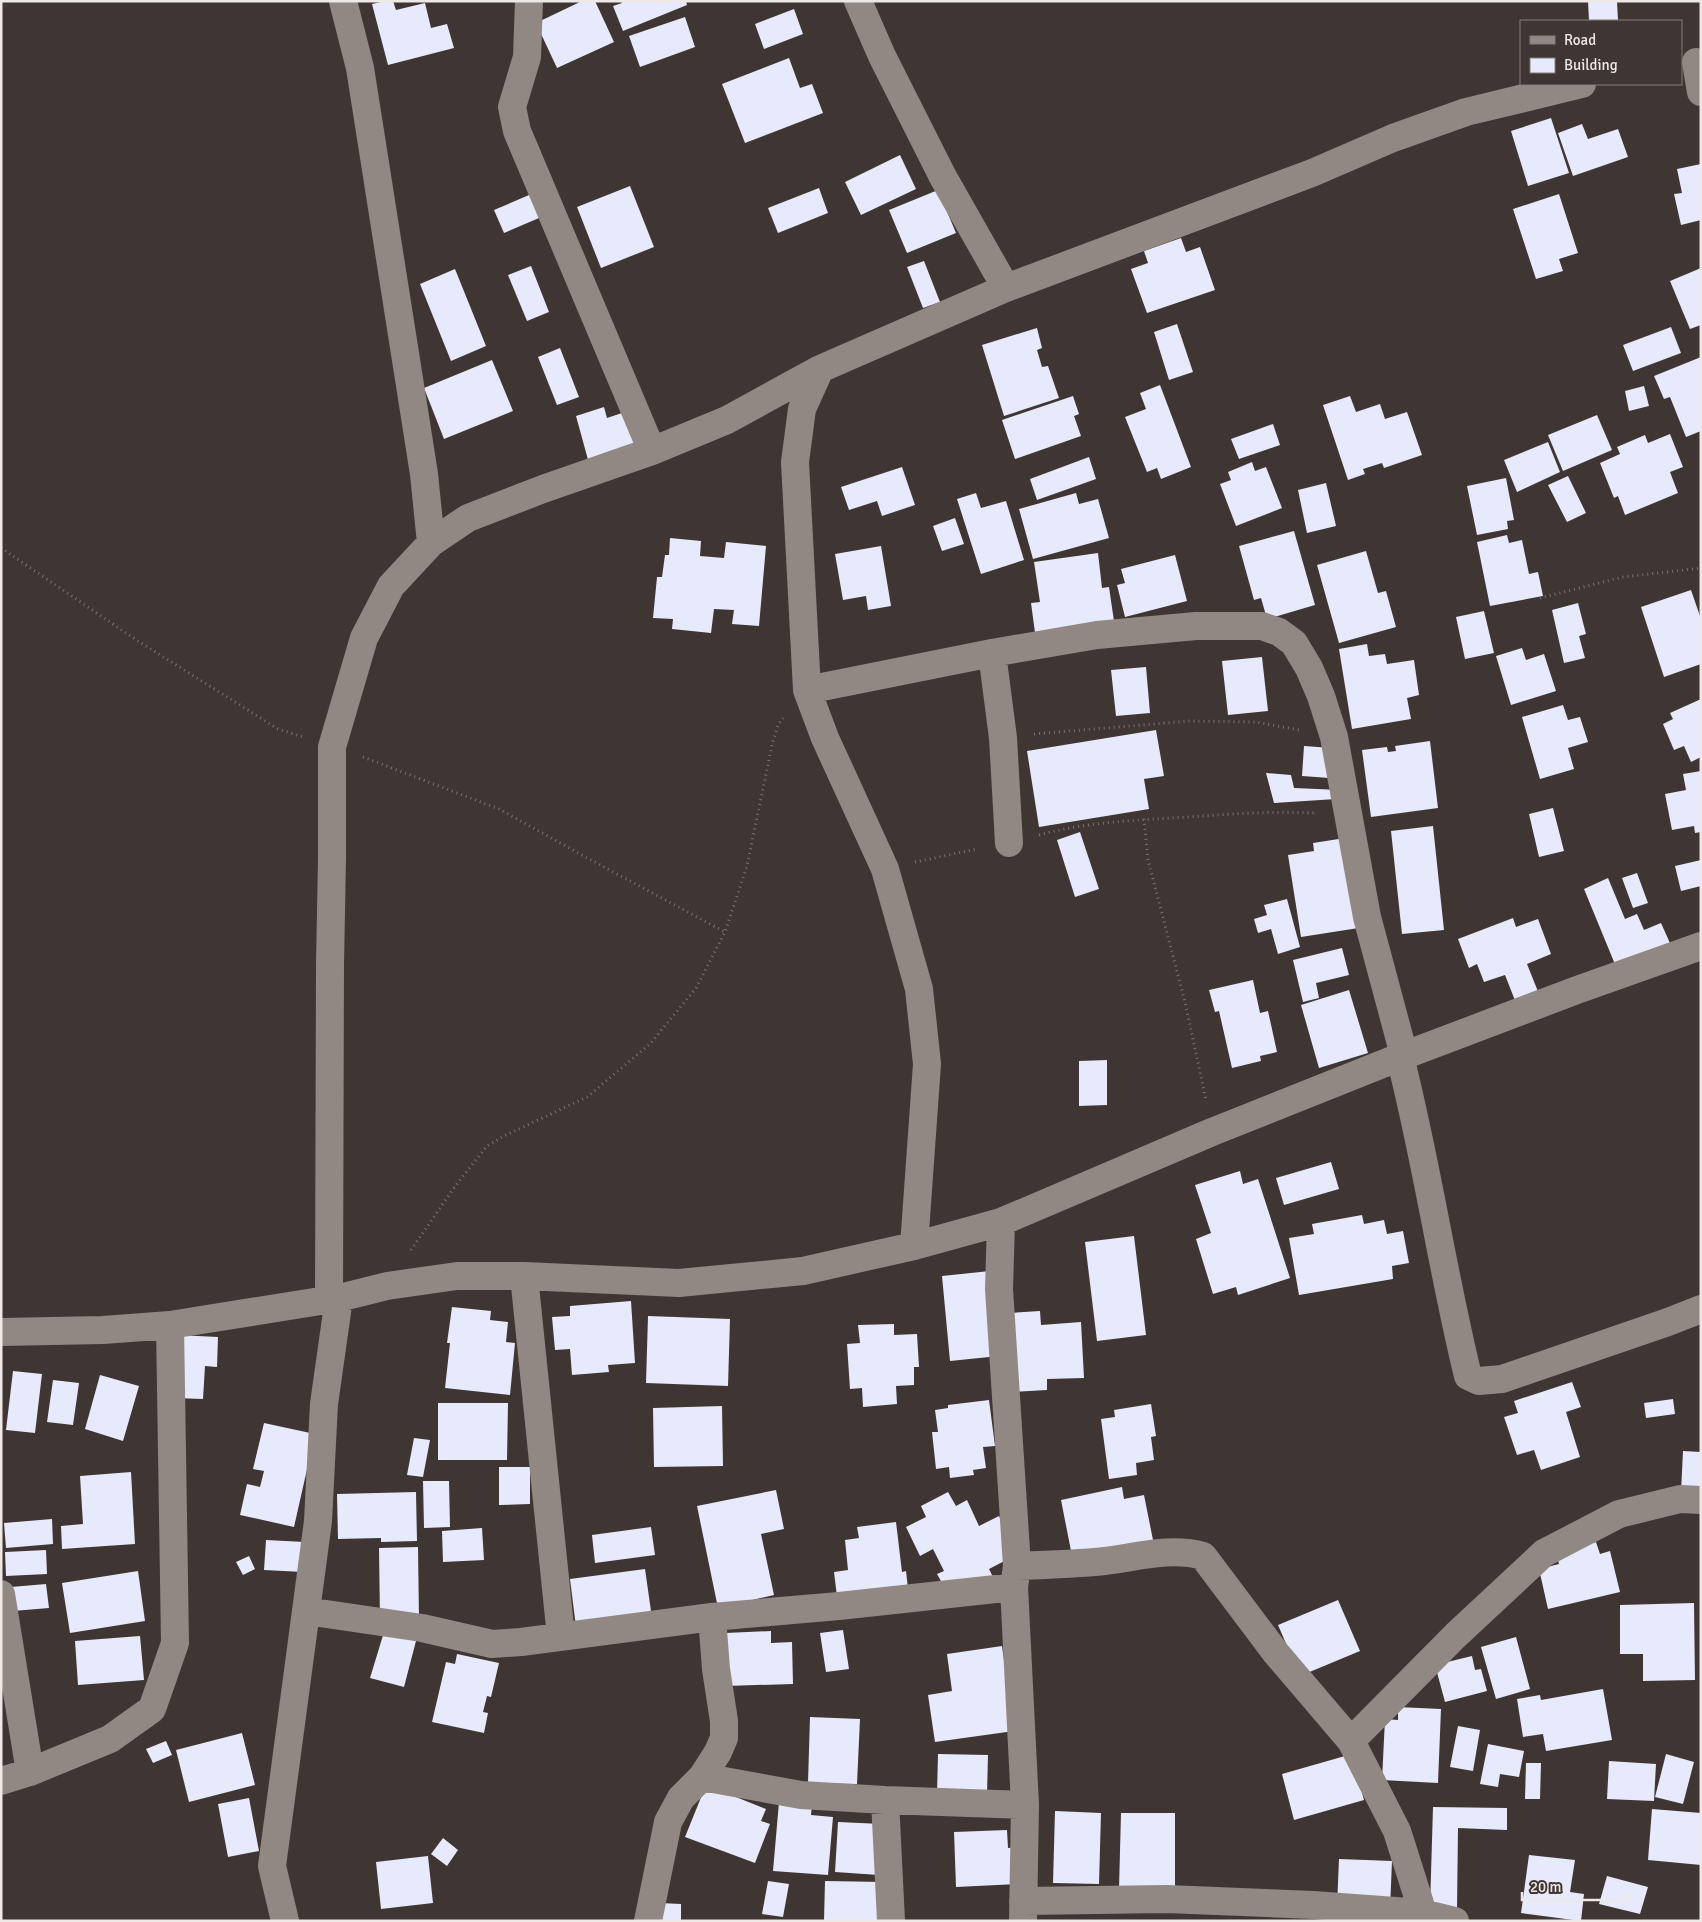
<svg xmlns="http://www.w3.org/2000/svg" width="1702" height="1922" viewBox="0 0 1702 1922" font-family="Signika,sans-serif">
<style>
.building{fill:#e7e9fc}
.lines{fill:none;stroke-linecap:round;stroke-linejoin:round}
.path{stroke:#7a716e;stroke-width:3;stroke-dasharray:1 4;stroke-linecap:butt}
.street{stroke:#928883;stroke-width:28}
</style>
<rect width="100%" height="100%" fill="#3f3532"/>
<!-- building -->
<path class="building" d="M385 1H393L396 10 425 3 431 28 447 24 454 48 388 65 372 4Z
M582 1H595L614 42 557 68 536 23Z
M621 1H686L687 5 623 31 613 6 622 3Z
M1588 1H1617L1618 21H1589Z
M794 9 803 34 764 49 755 24Z
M685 17 695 47 640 67 629 36Z
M789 58 800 88 812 84 823 113 745 143 722 84Z
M1551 118 1569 173 1528 186 1511 131Z
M1582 124 1588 139 1618 129 1628 157 1573 176 1558 133Z
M900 155 916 189 861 215 845 182Z
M1701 164V220L1681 225 1674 194 1682 193 1677 169Z
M630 186 654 247 601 268 577 207Z
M819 188 828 213 778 233 768 208Z
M938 190 956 233 907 253 889 210Z
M536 192 546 215 504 233 494 210Z
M1559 194 1578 253 1559 259 1563 271 1536 279 1513 209Z
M1181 238 1186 252 1200 247 1215 290 1147 313 1131 269 1148 263 1144 251Z
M924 261 940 302 923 308 907 267Z
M531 266 549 312 527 321 508 275Z
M1701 268V325L1690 329 1670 281Z
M455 269 486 346 451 361 420 284Z
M1177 324 1193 372 1169 380 1154 332Z
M1671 327 1681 353 1633 371 1623 345Z
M1037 328 1042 348 1037 350 1042 367 1048 366 1059 398 1004 416 982 345Z
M560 348 579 397 557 405 538 357Z
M1701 357V431L1686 437 1670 397 1664 399 1654 376Z
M492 360 513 411 444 439 424 388Z
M1160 385 1191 467 1161 479 1157 468 1147 472 1125 417 1146 409 1140 393Z
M1644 386 1649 406 1629 411 1625 391Z
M1073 396 1079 414 1074 416 1081 436 1015 459 1002 420Z
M1350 396 1356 412 1380 404 1385 419 1407 412 1422 455 1384 468 1382 463 1363 469 1365 474 1348 480 1323 405Z
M604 407 607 418 628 411 640 453 590 467 576 416Z
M1597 415 1612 450 1563 471 1548 435Z
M1273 424 1280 445 1239 459 1231 439Z
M1670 434 1683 467 1670 472 1678 493 1625 515 1618 496 1614 498 1600 463 1620 454 1617 447 1645 435 1648 443Z
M1548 442 1560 472 1517 492 1504 460Z
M1089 457 1096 479 1037 500 1030 479Z
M1252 462 1255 471 1266 467 1282 508 1236 526 1220 484 1231 480 1228 472Z
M902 467 915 505 882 516 877 501 849 510 841 487Z
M1568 476 1586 513 1567 522 1548 485Z
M1506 478 1514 520 1507 521 1508 529 1477 535 1467 486Z
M1326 483 1336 526 1307 533 1298 490Z
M976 493 981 508 1006 501 1024 560 981 574 957 499Z
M1076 493 1079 504 1098 499 1109 538 1033 559 1019 509Z
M955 518 964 544 942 551 933 526Z
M1294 531 1315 605 1267 619 1261 598 1254 600 1239 546Z
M1507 535 1509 543 1522 540 1529 574 1538 572 1543 596 1490 606 1477 542Z
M670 538 701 541 700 556 724 558 726 542 766 546 759 626 732 624 734 610 714 609 711 633 672 629 673 619 653 618 657 577H662L665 555H669Z
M881 546 891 606 868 610 866 596 843 600 835 554Z
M1366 551 1378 593 1386 591 1396 627 1339 643 1317 565Z
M1098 553 1102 588 1109 587 1115 628 1036 640 1031 603 1040 602 1034 562Z
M1175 555 1187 601 1125 617 1117 585 1125 583 1121 569Z
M1691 590 1701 619V664L1664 677 1641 607Z
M1578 603 1586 634 1579 636 1585 658 1564 663 1552 610Z
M1484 611 1494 653 1465 659 1456 617Z
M1367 644 1369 656 1385 654 1387 664 1414 660 1419 695 1407 698 1411 719 1352 729 1339 649Z
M1522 648 1526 660 1544 654 1556 691 1511 705 1496 656Z
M1262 657 1268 711 1228 715 1222 661Z
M1146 667 1150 713 1116 716 1111 670Z
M1701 699V757L1691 762 1684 746 1674 750 1663 724 1673 719 1670 713Z
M1563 705 1568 720 1580 717 1588 742 1568 748 1574 769 1540 779 1522 717Z
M1156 730 1164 776 1144 779 1149 809 1039 827 1027 751Z
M1430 741 1438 808 1371 817 1362 750 1387 747 1388 752 1396 751 1395 746Z
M1304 746 1345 749 1343 779 1302 776Z
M1701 771V832L1695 833 1694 826 1672 830 1665 794 1686 790 1683 774Z
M1266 773 1291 775 1294 788 1340 790 1336 799 1274 803Z
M1553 808 1564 851 1539 857 1529 814Z
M1433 826 1444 930 1402 934 1391 831Z
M1080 832 1099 889 1075 897 1057 840Z
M1345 838 1365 927 1301 937 1288 855 1314 851 1313 843Z
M1701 860V886L1681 891 1675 866Z
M1637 873 1648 903 1633 908 1622 878Z
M1608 878 1625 919 1637 914 1644 930 1661 923 1674 952 1619 974 1584 889Z
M1287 899 1300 947 1278 954 1271 929 1258 933 1254 919 1267 915 1264 905Z
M1513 918 1516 927 1538 919 1551 954 1527 964 1539 994 1516 1003 1505 975 1484 982 1477 964 1469 968 1458 939Z
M1342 948 1349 975 1316 983 1319 998 1303 1002 1293 960Z
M1253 980 1260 1013 1268 1011 1277 1052 1260 1056 1261 1061 1232 1068 1219 1011 1215 1012 1209 990Z
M1349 990 1368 1053 1319 1068 1301 1005Z
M1107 1060V1105L1079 1106V1061Z
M1331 1162 1339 1189 1284 1205 1276 1178Z
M1240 1171 1243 1184 1258 1179 1290 1278 1238 1295 1236 1287 1213 1294 1196 1239 1211 1233 1195 1185Z
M1362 1215 1364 1224 1384 1220 1387 1234 1403 1231 1409 1263 1392 1266 1393 1279 1299 1295 1289 1238 1314 1234 1312 1224Z
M1134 1236 1146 1335 1097 1341 1085 1242Z
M990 1271 999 1356 950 1361 942 1276Z
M631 1301 635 1363 608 1365 609 1372 572 1375 570 1349 555 1350 552 1317 570 1316V1306Z
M452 1307 491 1311 490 1320 508 1322 506 1342 515 1343 510 1395 445 1388 450 1343H447Z
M1040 1311 1041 1325 1081 1322 1084 1378 1047 1379V1390L1013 1392 1009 1313Z
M648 1316 730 1319 728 1386 646 1383Z
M894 1324V1335L917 1334 919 1367H914V1385L896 1386 897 1404 863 1407 862 1388 850 1389 847 1344 860 1343 858 1325Z
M177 1335 218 1337 217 1367 205 1366 203 1399 174 1398Z
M13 1371 42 1374 35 1433 6 1430Z
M100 1375 139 1386 123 1441 85 1429Z
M53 1380 79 1383 73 1425 47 1422Z
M1572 1382 1581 1407 1566 1412 1580 1457 1541 1470 1534 1450 1517 1455 1504 1417 1518 1413 1514 1401Z
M1673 1399 1675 1414 1646 1418 1644 1403Z
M989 1400 995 1446 983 1447 986 1468 973 1470 974 1475 950 1478 949 1467 936 1469 932 1432H938L935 1410 948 1408V1405Z
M438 1403H508L507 1460H438Z
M1151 1404 1156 1436 1151 1437 1154 1460 1136 1463 1137 1475 1109 1479 1101 1419 1115 1417 1114 1410Z
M722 1406 723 1466 654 1467 653 1408Z
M264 1423 315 1434 294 1527 240 1515 247 1484 260 1487 264 1471 253 1469Z
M414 1438 430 1440 423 1477 407 1475Z
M1683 1451 1701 1452V1493L1681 1492Z
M499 1467H530V1504L499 1505Z
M131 1472 135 1544 62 1549 61 1526 83 1524 80 1476Z
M423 1481H449L450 1527 424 1528Z
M1122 1487 1124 1499 1144 1495 1153 1540 1072 1556 1061 1500Z
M776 1490 784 1529 761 1534 774 1595 718 1608 697 1506Z
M416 1492 417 1541 381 1542V1538L338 1539 337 1494Z
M948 1492 956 1506 967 1500 979 1526 999 1516 1018 1554 989 1569 993 1577 946 1590 937 1574 944 1571 933 1549 920 1556 906 1527 926 1517 921 1506Z
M52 1519 53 1544 6 1548 4 1523Z
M896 1522 902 1572 906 1571 909 1597 838 1605 834 1572 848 1570 845 1540 859 1538 857 1527Z
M651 1527 655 1555 595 1563 592 1535Z
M482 1528 484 1560 443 1562 442 1531Z
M266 1540 305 1542 303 1572 264 1570Z
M1596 1542 1600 1554 1610 1551 1620 1592 1548 1609 1539 1569 1559 1564 1556 1552Z
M418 1547 419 1620H380L379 1548Z
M46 1550 47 1574 6 1576 5 1552Z
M249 1556 255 1569 243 1575 236 1562Z
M645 1569 652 1618 576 1627 570 1579Z
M138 1571 145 1621 70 1633 62 1583Z
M46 1584 49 1608 13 1611 11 1587Z
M1338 1600 1360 1651 1300 1676 1278 1625Z
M1694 1603 1695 1680 1643 1681V1654H1620V1605Z
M843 1630 849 1669 826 1672 820 1633Z
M771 1631V1643L792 1642 793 1684 726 1686 725 1633Z
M384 1632 416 1641 404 1687 370 1678Z
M140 1636 144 1680 78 1685 75 1641Z
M1516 1637 1530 1689 1496 1699 1481 1647Z
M1002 1646 1014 1731 935 1742 928 1695 952 1691 947 1654Z
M457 1654 499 1663 491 1697 487 1696 483 1712 488 1713 484 1733 432 1722 446 1662 455 1664Z
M1472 1656 1475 1670 1481 1669 1487 1691 1445 1702 1435 1665Z
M1603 1689 1612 1740 1546 1751 1543 1734 1523 1737 1517 1699 1540 1695 1541 1700Z
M1398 1707 1441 1709 1438 1783 1382 1780 1385 1719 1398 1720Z
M810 1717 860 1719 857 1784 808 1783Z
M1458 1726 1480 1730 1473 1771 1450 1767Z
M242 1733 255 1785 189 1802 176 1750Z
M166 1741 172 1755 153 1763 146 1749Z
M1488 1744 1524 1751 1519 1777 1500 1774 1498 1787 1480 1784Z
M938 1754 988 1755 987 1795 937 1794Z
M1352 1754 1364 1800 1294 1820 1282 1774Z
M1666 1754 1694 1762 1683 1804 1655 1797Z
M1609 1761 1656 1764 1654 1801 1607 1799Z
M1526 1763H1541L1540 1799H1525Z
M706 1785 766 1809 761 1821 770 1824 755 1863 685 1837Z
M249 1798 259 1851 228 1857 218 1804Z
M779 1802 812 1804 811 1815 833 1817 828 1875 773 1871Z
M1433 1807 1507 1808V1830L1458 1828 1457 1908 1430 1907Z
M1652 1809 1701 1813V1865L1648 1860Z
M1055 1811 1101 1813 1099 1884 1053 1883Z
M1121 1813H1175V1890L1119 1889Z
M838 1822 882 1824 879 1875 835 1872Z
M1007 1830 1008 1848 1018 1847 1020 1884 956 1887 954 1832Z
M443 1838 458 1850 447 1866 431 1854Z
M1529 1855 1575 1860 1570 1892 1584 1894 1581 1921 1521 1913Z
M428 1856 433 1903 381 1909 376 1862Z
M1339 1859 1392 1861 1390 1909 1337 1907Z
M1607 1876 1648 1887 1640 1914 1599 1904Z
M768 1881 789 1884 783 1917 762 1914Z
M825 1881 885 1882 884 1921H824Z
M660 1903 681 1904V1921H660Z"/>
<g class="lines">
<!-- path -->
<path class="path" d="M1 548 138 641 278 729 303 737
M1540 598 1623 577 1701 568
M1034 734 1189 721 1256 722 1299 730
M363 757 499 809 589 859 725 932
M1144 819 1148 860 1185 1002 1206 1100
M1039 835C1087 822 1137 820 1187 817 1230 814 1273 811 1316 813
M915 862 977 849
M411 1250 456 1185 487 1146 504 1136 587 1097 650 1044 696 988 725 932 747 866 772 745 778 725 783 718"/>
<!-- street -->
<path class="street" d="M343 1 360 68 424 474 431 543
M529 1 527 57 512 107 517 131 652 451
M858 1 882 56 943 177 1006 288
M1696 62 1701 92
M820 369 802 409 795 462 807 690 825 738 885 869 919 989 927 1064 914 1246
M992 653 1003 738 1009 843
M807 690 992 653 1097 635 1196 626H1262L1279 632 1294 643 1309 668 1321 696 1334 737 1367 917 1404 1055
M1400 1057C1427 1162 1442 1270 1468 1376L1479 1381 1502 1379 1668 1322 1701 1309
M1001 1222 999 1289 1017 1566 1014 1587 1025 1805 1023 1921
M524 1276 561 1637
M329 1299 330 964 332 858V747L364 638 391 586 431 543 468 518 543 489 652 451 727 420 820 369 1006 288 1312 173 1393 138 1466 112 1582 84
M1 1332 103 1330 170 1325 339 1298 387 1286 457 1276H524L679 1283 803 1271 914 1246 1001 1222 1212 1132 1400 1057 1577 990 1701 946
M1017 1566C1046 1565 1076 1564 1105 1561 1138 1557 1171 1547 1203 1556L1276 1653 1351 1741 1397 1831 1423 1913
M1 1594 30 1772
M306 1611 422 1628 492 1644 521 1642 712 1617 839 1606 1014 1587
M1351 1741 1456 1635 1544 1553 1619 1514 1680 1499 1701 1500
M702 1777 801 1795 885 1800 1025 1805
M1 1781 30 1772 110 1739 152 1709 175 1643 170 1325
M885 1800 891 1921
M1023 1901 1167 1899 1313 1905 1423 1913 1455 1921
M285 1921 272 1866 318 1521 324 1404 339 1298
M648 1921 668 1822 681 1798 702 1777 718 1752 724 1738V1721L716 1669 712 1617"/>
</g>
<!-- border -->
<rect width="1702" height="1922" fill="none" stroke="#eee8e6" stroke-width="5"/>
<!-- legend -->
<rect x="1520" y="20" width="162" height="65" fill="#3f3532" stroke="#857d7a"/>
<rect x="1530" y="36" width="25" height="8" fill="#928883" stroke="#857d7a"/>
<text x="1564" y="45" font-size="15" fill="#eee8e6">Road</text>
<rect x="1530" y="58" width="25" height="15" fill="#e7e9fc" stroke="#857d7a"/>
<text x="1564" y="70" font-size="15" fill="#eee8e6">Building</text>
<!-- scale -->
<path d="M1522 1892v8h105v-8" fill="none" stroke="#eee8e6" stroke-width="2.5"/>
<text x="1530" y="1892" font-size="15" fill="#eee8e6" stroke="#3f3532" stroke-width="4" paint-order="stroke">20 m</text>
</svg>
